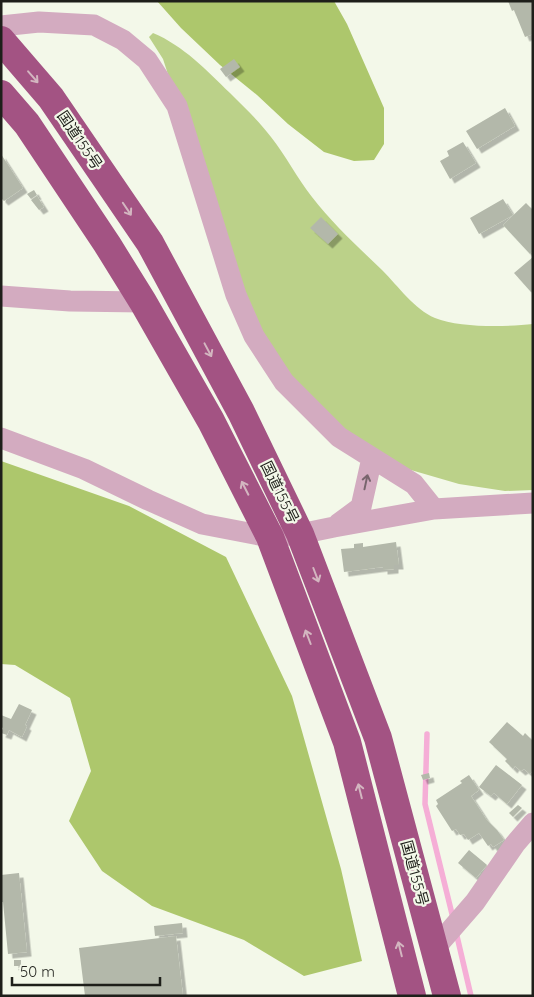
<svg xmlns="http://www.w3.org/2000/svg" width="534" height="997" viewBox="0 0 534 997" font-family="Quicksand,'Noto Sans JP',sans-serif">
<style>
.green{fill:#bbd189}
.forest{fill:#adc76c}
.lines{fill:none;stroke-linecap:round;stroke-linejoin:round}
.stream{stroke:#f5aed6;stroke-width:5.5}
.building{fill:#b3b8aa;filter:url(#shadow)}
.street{stroke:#d3abc0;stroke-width:21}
.highway{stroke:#a35383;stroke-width:28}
.oneway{stroke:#d3b6c0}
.oneway2{stroke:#78656d}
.labels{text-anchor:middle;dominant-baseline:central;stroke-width:4.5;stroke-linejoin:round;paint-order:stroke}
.street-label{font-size:15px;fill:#1e1f1a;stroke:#f3f8e9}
</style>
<defs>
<filter id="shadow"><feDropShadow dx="4.5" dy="4.5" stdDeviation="0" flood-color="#0004"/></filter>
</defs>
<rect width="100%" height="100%" fill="#f3f8e9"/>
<!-- green -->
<path class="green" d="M153 33C184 46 206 70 230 93 244 107 259 121 271 137 286 156 297 178 312 197 333 224 358 247 382 270 399 287 414 309 435 318 459 328 507 327 533 324V490L505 491 459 484 404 468 339 431 282 373 237 286 163 59 149 37Z"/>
<!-- forest -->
<path class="forest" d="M157 1H334L347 24 384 108V144L374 160 354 161 324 152 288 124 257 95 220 65 181 28Z
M1 461 129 506 226 557 292 696 341 869 362 961 304 976 244 940 152 906 102 871 69 821 91 771 70 698 15 665 1 664Z"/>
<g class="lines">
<!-- stream -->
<path class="stream" d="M427 734 425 804 453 918
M456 932 471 996"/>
</g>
<!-- building -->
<path class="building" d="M508 1H533V34L525 37 514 10 512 11Z
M234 59 240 67 226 77 220 69Z
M505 108 515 126 477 149 466 131Z
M463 142 476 163 450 179 440 161 449 156 447 151Z
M1 154 23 188 4 201 1 198Z
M34 190 37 195 31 199 27 194Z
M37 196 44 207 39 210 31 200Z
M503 199 513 215 479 234 470 218Z
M526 203 533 210V251L530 254 503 225Z
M321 217 338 234 328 244 310 228Z
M533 257V291L531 292 514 273Z
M396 542 399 565H394V569L383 570V567L344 572 341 549 354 548V544L363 543V547Z
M19 704 32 710 25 725 27 726 22 737 9 730 7 735 1 733 3 728 1 727V715L11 719Z
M507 722 523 736 525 733 533 741V770L530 774 524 769 521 771 515 766 513 769 505 761 507 759 489 742Z
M496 765 522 785 507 804 494 793 491 796 479 787Z
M429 773 430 778 423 780 421 775Z
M469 775 479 790 471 796 486 819 497 830 504 840 493 847 491 844 488 846 479 833 468 840 464 834 460 835 456 829 452 831 436 806 438 804 436 800 462 783 460 781Z
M518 805 522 808 513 817 509 813Z
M469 850 487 865 476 878 458 863Z
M19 873 27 952 8 954 3 902H1V875Z
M182 923 183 933 155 936 154 926Z
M176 936 183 996H85L79 948Z
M14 960H21V966H14Z"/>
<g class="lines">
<!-- street -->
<path class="street" d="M1 26 39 22 94 25 123 40 147 60 177 106 236 295 254 336 284 382 339 437 414 484 434 509
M1 296 70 301 143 302
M1 438 84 469 148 500 202 524 270 537 300 534 334 527 434 509 533 503
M338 524 361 507 372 458
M435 948 475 902 515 844 533 823"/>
<!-- highway -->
<path class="highway" d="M1 40 51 98 150 243 241 412 300 534 378 738 447 996
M1 94 27 124 107 244 143 302 211 421 270 537 347 742 412 996"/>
</g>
<!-- one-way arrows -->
<defs><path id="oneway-shaft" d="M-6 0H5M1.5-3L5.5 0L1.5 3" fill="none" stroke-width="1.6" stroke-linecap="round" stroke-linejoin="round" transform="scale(1.25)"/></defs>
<g class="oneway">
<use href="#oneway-shaft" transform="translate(33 77) rotate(49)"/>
<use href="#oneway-shaft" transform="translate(127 209) rotate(56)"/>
<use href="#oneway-shaft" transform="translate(208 350) rotate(62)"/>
<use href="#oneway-shaft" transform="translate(245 488) rotate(-117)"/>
<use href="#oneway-shaft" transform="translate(316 575) rotate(69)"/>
<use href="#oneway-shaft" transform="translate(308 637) rotate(-111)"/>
<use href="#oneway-shaft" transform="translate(360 791) rotate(-104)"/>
<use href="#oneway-shaft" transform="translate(400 949) rotate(-104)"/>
</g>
<use class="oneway2" href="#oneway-shaft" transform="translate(366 482) rotate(-78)"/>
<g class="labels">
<!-- street labels -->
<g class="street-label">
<text transform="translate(80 140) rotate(56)">国道155号</text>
<text transform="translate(280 492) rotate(64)">国道155号</text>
<text transform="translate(415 873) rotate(75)">国道155号</text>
</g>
</g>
<!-- border -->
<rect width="534" height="997" fill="none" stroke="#1e1f1a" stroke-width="5"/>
<!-- scale -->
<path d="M12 977v8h148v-8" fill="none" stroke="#1e1f1a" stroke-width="2.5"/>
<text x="20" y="977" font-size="15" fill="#1e1f1a" stroke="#f3f8e9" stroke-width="4" paint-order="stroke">50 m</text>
</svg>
